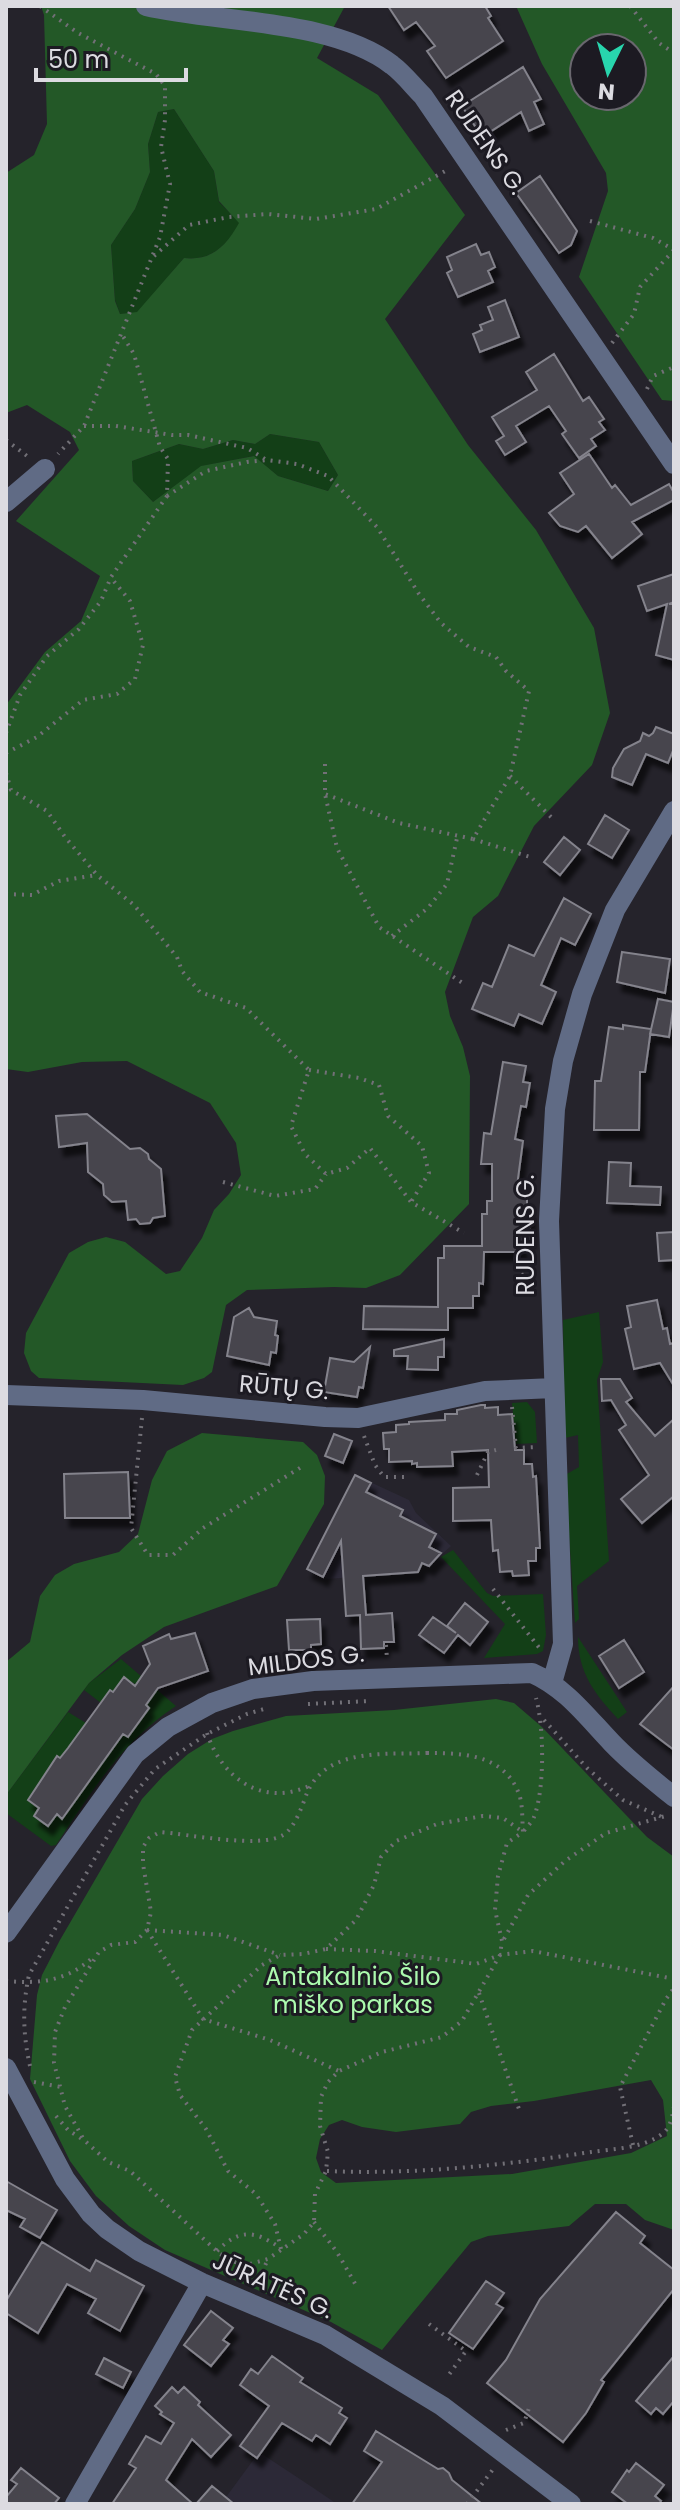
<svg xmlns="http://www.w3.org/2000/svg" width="680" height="2510" viewBox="0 0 680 2510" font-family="Poppins,sans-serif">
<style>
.built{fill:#2c2937}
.green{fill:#133f17}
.forest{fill:#235827;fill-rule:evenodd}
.building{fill:#46444d;stroke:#84838c;stroke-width:2;filter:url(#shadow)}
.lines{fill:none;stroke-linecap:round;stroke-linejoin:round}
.path{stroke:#727077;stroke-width:4;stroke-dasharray:2 6;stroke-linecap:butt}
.minor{stroke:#606b85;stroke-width:20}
.labels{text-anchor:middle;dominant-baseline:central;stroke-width:6;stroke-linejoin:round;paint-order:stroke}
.street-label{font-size:24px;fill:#dcdbe1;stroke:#1c1a22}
.park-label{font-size:24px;fill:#acfaae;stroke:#1c1a22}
</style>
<defs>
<filter id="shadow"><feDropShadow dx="5" dy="9" stdDeviation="2" flood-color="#0009"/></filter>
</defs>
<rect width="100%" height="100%" fill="#25232b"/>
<!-- built -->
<path class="built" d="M355 1475 409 1500 416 1513 451 1546 429 1566 422 1563 418 1572 328 1579 307 1569Z
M262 2454 312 2487 337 2504H221L254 2459 257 2461Z"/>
<!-- green -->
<path class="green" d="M174 109 214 171 219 202 240 223C226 246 212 261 184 258L137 313 120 314 115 300 111 245 135 209 150 172 148 144 158 112Z
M270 434 319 442 338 475 328 491 278 476 253 456 202 466 153 502 133 481 132 461 179 444 203 449 233 440 255 444Z
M599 1312 603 1362 597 1380 609 1561 577 1586 579 1619 575 1623 565 1475 579 1467 578 1435 565 1438 563 1320Z
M527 1402 535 1412 537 1443 516 1444 512 1403Z
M453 1550 487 1593 493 1596 543 1594 546 1635 543 1651 537 1654 484 1658 505 1624 441 1557Z
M578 1637 627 1712 618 1719C595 1694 578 1673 578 1637Z
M121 1659 176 1706C121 1742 92 1791 56 1845L51 1846 6 1813V1795L68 1712 86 1723 79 1756 68 1748 60 1758 56 1756 28 1800 39 1809 34 1816 48 1826 57 1814 62 1818 123 1734 128 1737 149 1708 146 1705 154 1694 124 1678 113 1692 110 1690 101 1703 84 1690 89 1683Z"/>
<!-- forest -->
<path class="forest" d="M41 6H345L317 58 378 95 465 215 385 319 468 445 536 530 594 628 610 713 592 765 534 826 498 896 473 917 445 992 450 1016 463 1047 470 1076 469 1204 400 1275 366 1288 334 1287 247 1290 226 1305 212 1372 204 1378 183 1385 39 1378 31 1371 24 1353 26 1333 69 1253 88 1242 106 1237 125 1242 166 1274 180 1271 202 1238 214 1210 229 1194 241 1175 236 1143 210 1103 127 1061 82 1062 28 1072 6 1069V705L45 652 81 621 100 576 16 521 79 450 70 432 27 405 6 413V173L34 155 47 124 44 15ZM174 109 214 171 219 201 239 223C226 246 212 261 184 258L137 312 120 314 115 301 111 245 135 209 150 172 148 144 158 112ZM270 434 319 442 338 475 328 491 278 476 254 456 201 466 153 502 133 481 132 461 179 444 203 449 233 440 255 444Z
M516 6H674V401L662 400 579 277 608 191 606 173 542 64ZM584 48H632V96H584Z
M202 1433 303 1442 317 1455 325 1476 324 1504 277 1586 164 1627 122 1655 89 1683 6 1795V1662L30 1642 40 1596 55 1575 74 1564 119 1552 138 1534 152 1480 167 1451Z
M496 1699 514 1703 542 1727 647 1837 674 1857V2230L645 2220 626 2204H595L569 2226 488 2236 471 2242 382 2350 331 2322 165 2250 129 2226 96 2196 70 2161 30 2079 37 1995 42 1975 60 1940 142 1799 163 1776 188 1754 212 1739 233 1731 286 1716 394 1710ZM651 2080 663 2100 667 2136 631 2153 512 2174 336 2183 321 2172 316 2158 320 2139 329 2125 342 2120 362 2127 396 2132 460 2124 471 2112 491 2106 534 2101Z"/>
<!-- building -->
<path class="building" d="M388 6H485L491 16 488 18 503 41 446 78 427 51 435 46 416 22 404 30Z
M523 67 541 99 534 102 544 124 529 131 521 112 482 137 462 106Z
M540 176 577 231 571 245 559 253 516 193Z
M476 244 481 255 489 252 495 267 488 271 493 282 458 297 447 273 452 270 447 257Z
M505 300 519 337 480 352 473 334 482 330 480 325 493 320 488 307Z
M554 354 583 401 589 397 604 419 599 422 605 430 591 439 596 446 579 458 562 434 566 431 549 406 516 426 526 442 505 455 496 441 504 436 492 417 537 390 526 372Z
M589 454 612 488 615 485 631 505 669 484 674 493V500L632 522 642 534 612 558 586 526 578 532 560 526 549 513 574 494 560 473Z
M674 574V602L669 604H674V660L656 655 667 604 647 611 638 586Z
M656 727 674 734V748L668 763 646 754 632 785 612 777 613 768 624 749 640 741 643 733 649 736 653 733Z
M605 815 629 830 612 858 588 844Z
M564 837 580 850 560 875 544 862Z
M564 898 591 914 575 945 561 938 541 985 556 992 542 1024 519 1014 514 1026 472 1009 483 983 492 987 509 945 534 956Z
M622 952 670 959 665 993 617 982Z
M658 999 674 1002 669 1037 650 1034Z
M623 1025 651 1029 645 1072H640L639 1130H594L595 1081H601L609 1027 623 1029Z
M503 1062 526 1066 523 1082 530 1083 526 1107 521 1106 515 1139 523 1141 517 1186H520V1198H527V1211H530V1239H522V1252H484L483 1284 479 1283V1296H473V1308H448V1330L363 1329 364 1306 438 1307V1258H444V1246H482V1214H487V1201H492V1164H481L484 1133 491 1134Z
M87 1114 130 1149 140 1148 148 1154 149 1159 161 1169 165 1216 153 1218 150 1223 140 1224 136 1219 128 1220 126 1201 112 1202 104 1195 103 1184 88 1172 87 1143 59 1147 56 1116Z
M609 1162 631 1163 630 1186 661 1187 660 1205 607 1203Z
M674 1232V1260L659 1261 657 1233Z
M657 1300 663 1329 667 1328 670 1344 674 1343V1386L660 1363 634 1369 625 1329 631 1327 627 1306Z
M249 1308 254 1317 277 1321 275 1335 278 1336 276 1353 271 1352 269 1365 227 1356 234 1317Z
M444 1339V1357H438V1370L407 1369 408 1356H394V1350Z
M370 1347 363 1388 359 1387 357 1397 324 1392 330 1358 354 1362Z
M601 1379H620L632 1398 626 1402 655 1436 674 1419V1496L642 1523 621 1499 649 1475 619 1430 626 1425 611 1400 602 1401Z
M481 1405H485V1408L498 1407V1415L512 1414 515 1450H524V1464H532L533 1477 536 1476 540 1548H536V1561H528L529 1575 513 1576 512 1571 500 1572 498 1550 493 1551 491 1520 453 1521V1488L489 1487 488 1450 452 1452 453 1466 417 1467V1463L412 1464V1461L389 1462V1449H384L383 1433 396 1432V1425L409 1424V1422L445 1420V1414H457V1410Z
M334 1434 352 1441 343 1463 325 1456Z
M128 1472 130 1518H65L64 1474Z
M355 1475 371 1483 366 1492 403 1510 400 1516 436 1534 429 1547 441 1553 429 1566 422 1563 418 1572 363 1576 366 1615 392 1613 394 1642H384V1648L361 1649 360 1615 346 1616 341 1541 323 1577 307 1569Z
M465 1603 488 1622 470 1645 458 1635 444 1653 419 1635 433 1617 456 1633 447 1626Z
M320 1619 321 1644 311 1645V1650H289L287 1620Z
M195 1633 208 1671 158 1688 146 1705 149 1708 128 1737 123 1734 62 1819 57 1814 48 1826 34 1816 39 1808 28 1800 57 1756 60 1758 68 1748 110 1690 113 1692 124 1677 135 1686 150 1664 143 1646 169 1634 171 1639Z
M624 1640 644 1672 619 1688 599 1656Z
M674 1686V1750L640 1724Z
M6 2181 57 2210 40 2238 20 2227 25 2219 6 2210Z
M616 2212 645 2236 640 2243 674 2270V2289L601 2380 604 2382 586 2413 563 2442 487 2383 506 2360 540 2299Z
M42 2242 90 2271 96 2260 144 2286 120 2331 88 2313 96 2299 67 2284 38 2333 6 2313V2301Z
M486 2281 504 2293 496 2304 503 2308 473 2349 449 2333Z
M211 2311 233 2328 223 2340 229 2344 211 2366 184 2345Z
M272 2356 303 2378 300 2382 342 2408 339 2413 347 2418 330 2444 316 2435 312 2441 282 2423 257 2458 240 2446 269 2406 240 2385 251 2369 258 2374Z
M674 2356V2401L663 2414 656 2408 651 2414 636 2401Z
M104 2358 131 2372 123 2388 96 2374Z
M172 2387 178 2393 184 2387 200 2402 198 2405 231 2435 211 2457 192 2439 166 2480 193 2504H112L136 2468 129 2464 146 2436 161 2444 174 2423 160 2414 162 2412 155 2406Z
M376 2431 438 2469 443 2468 449 2473 452 2480 482 2504H352L382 2462 364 2451Z
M636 2463 664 2485 655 2496 661 2501 659 2504H628L612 2492 627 2470 629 2472Z
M21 2468 59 2498 54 2504H6V2497L17 2484 11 2480Z
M212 2486 234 2504H196Z"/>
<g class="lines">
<!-- path -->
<path class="path" d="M40 6 78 33 156 74 165 86V120L161 147 170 184 160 237 84 426 58 454
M630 6 659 43 674 53
M590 221 653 238 674 250
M154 256 189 225 229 217 268 214 316 219 376 209 449 169
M612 343 634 314 640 287 674 250
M647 389 653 376 674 367
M84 426H116L172 435H188L247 448 265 459
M6 440 31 459
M167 496 206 471 247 462 267 460 297 464 328 476 377 527 419 594 441 623 469 647 496 657 506 671 529 691 510 776 473 839 399 823 325 794
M6 733 20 695 47 656 79 629 101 601 111 577 167 496 168 459 160 447 134 354 121 333
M6 753 37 737 83 700 117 694 135 679 143 645 130 601 112 579
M325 764V794L337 848 379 927 464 984
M6 773 11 790 47 811 65 837 97 875 134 905 177 957 182 971 200 992 246 1008 309 1070 291 1126 305 1154 326 1174 347 1168 370 1148 411 1202 464 1233
M510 776 555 821
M473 839 530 857
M6 894 32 895 59 881 97 875
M392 936 428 908 447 884 457 838
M309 1070 359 1078 379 1085 388 1116 422 1146 429 1173 411 1202
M223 1182 275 1196 315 1189 326 1174
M522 1275 532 1271
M512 1407 516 1448 537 1447
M142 1418 131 1528 148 1555H173L203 1528 303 1466
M364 1436 375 1465 384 1477H406
M477 1475 488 1452 496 1450
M493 1589 541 1650
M386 1645 387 1659
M308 1704 371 1701
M544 1720 587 1768 623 1800 662 1817
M207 1733C222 1779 264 1808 311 1785
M427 1753C463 1753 504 1754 519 1794 523 1805 522 1820 523 1832L507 1843 498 1876 495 1910 502 1941 500 1955 462 2021 442 2037 382 2052 339 2071 328 2082 321 2097 320 2126 328 2152 326 2171 315 2194 314 2222 304 2234 268 2259 250 2264 235 2262 220 2254 130 2171 108 2162 84 2140 65 2106 54 2063 55 2032 65 2007 99 1952 111 1945 135 1942 147 1930 151 1912 143 1864V1847L149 1838 160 1832C187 1834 261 1849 283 1835 295 1828 302 1806 307 1793 327 1747 385 1755 427 1753Z
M147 1930 203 2019 270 2040 339 2071
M147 1930 223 1935 280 1955
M504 1939 528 1895 565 1861 606 1833 669 1815
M326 1949 375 1951 476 1964 500 1955 533 1951 674 1979
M6 1981C40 1984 67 1981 92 1958
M479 1993 520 2112
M30 2066C23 2035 22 2007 29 1975L125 1805 155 1769 207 1734 247 1714 264 1709
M34 2082 61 2087
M56 2116 68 2130 82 2139
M633 2145 620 2087 666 1999 674 1988
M327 2171C413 2175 506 2165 591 2152 613 2149 644 2148 662 2134 671 2127 672 2117 674 2107
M314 2222 337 2252 357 2287
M281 2249 275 2224 256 2194 228 2171 206 2129 180 2095 175 2077 192 2030 262 1965 280 1955 303 1954 326 1949 356 1920 374 1885 381 1857 396 1841 437 1824 483 1816 503 1818 523 1832C527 1827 532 1822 534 1817 545 1789 544 1726 536 1698
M217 2251C239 2229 254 2230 279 2247
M214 2268 232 2263
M253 2285 258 2281 268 2259
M429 2324 466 2351 448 2376
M506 2430 524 2423 529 2408
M467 2504 494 2468"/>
<!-- minor -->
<path class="minor" d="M146 6C218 23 333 19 392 65 403 73 413 86 423 96L674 464
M6 502 45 469
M6 1395 143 1400 325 1417 358 1418 485 1391 554 1388
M552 1683 563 1644 549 1221 555 1109 563 1061 582 994 615 910 674 811
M6 1933 135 1754 168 1727 212 1703 253 1689 313 1681 532 1673C566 1688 587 1717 612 1743 631 1763 653 1780 674 1797
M6 2068 65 2179 91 2214 107 2229 139 2251 202 2283 325 2335 442 2406 571 2504
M75 2504 202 2283"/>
</g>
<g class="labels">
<!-- street labels -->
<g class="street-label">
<text transform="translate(486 142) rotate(55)">RUDENS G.</text>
<text transform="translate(525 1235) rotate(-90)">RUDENS G.</text>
<text transform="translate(284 1387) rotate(5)">RŪTŲ G.</text>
<text transform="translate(306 1660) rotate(-7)">MILDOS G.</text>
<text transform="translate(273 2285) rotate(24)">JŪRATĖS G.</text>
</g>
<!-- park labels -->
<g class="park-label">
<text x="353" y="1976">Antakalnio Šilo<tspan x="353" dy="28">miško parkas</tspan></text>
</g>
</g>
<!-- border -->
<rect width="680" height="2510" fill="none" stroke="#dcdbe1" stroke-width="16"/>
<!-- north arrow -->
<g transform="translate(608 72) rotate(185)"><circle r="38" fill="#1c1a22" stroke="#69676e" stroke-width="2"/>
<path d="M0-6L14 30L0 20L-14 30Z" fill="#28d5ad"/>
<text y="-12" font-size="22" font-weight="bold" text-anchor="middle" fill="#dcdbe1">N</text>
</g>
<!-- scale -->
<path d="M36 68v12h150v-12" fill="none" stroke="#dcdbe1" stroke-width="4"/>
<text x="48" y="68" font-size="24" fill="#dcdbe1" stroke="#1c1a22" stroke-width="6" paint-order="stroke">50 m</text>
</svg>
